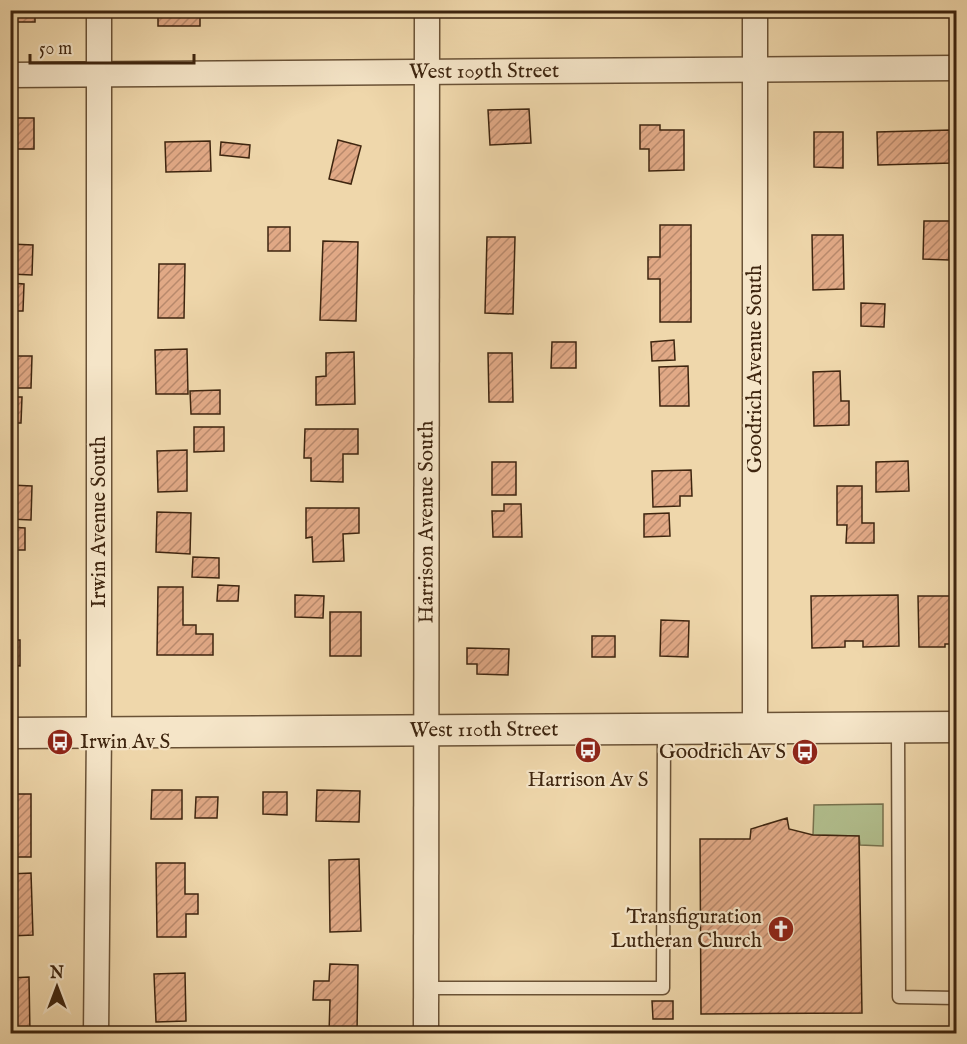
<svg xmlns="http://www.w3.org/2000/svg" width="967" height="1044" viewBox="0 0 967 1044" font-family="'IM FELL English',serif">
<style>
.park{fill:#b2bf8e;stroke:#78724e;stroke-width:1.5}
.building{fill:url(#building-hatch);stroke:#3e250f;stroke-width:1.5}
.lines{fill:none;stroke-linecap:round;stroke-linejoin:round}
.service-casing{stroke:#6a5236;stroke-width:15}
.minor-casing{stroke:#6a5236;stroke-width:27}
.tertiary-casing{stroke:#6a5236;stroke-width:33}
.service{stroke:#f5e5c8;stroke-width:12}
.minor{stroke:#f5e5c8;stroke-width:24}
.tertiary{stroke:#f5e5c8;stroke-width:30}
.labels{text-anchor:middle;dominant-baseline:central;stroke-width:4.5;stroke-linejoin:round;paint-order:stroke}
.street-label{font-size:21px;fill:#3e250f;stroke:#f5e5c8}
.poi-label{font-size:21px;fill:#3e250f;stroke:#f5e5c8;text-anchor:end}
</style>
<defs>
<pattern id="building-hatch" width="6" height="6" patternUnits="userSpaceOnUse" patternTransform="scale(1.5)"><rect width="6" height="6" fill="#e1a986"/><path d="M-1 1l2-2M0 6l6-6M5 7l2-2" fill="none" stroke="#b8896c"/></pattern>
</defs>
<rect width="100%" height="100%" fill="#efd7ab"/>
<filter id="stains"><feTurbulence type="fractalNoise" baseFrequency=".00333" numOctaves="4"/><feColorMatrix values="0 0 0 0 .2 0 0 0 0 .09 0 0 0 0 .02 0 0 0 .5 -.17"/></filter>
<radialGradient id="worn" r=".72"><stop offset=".6" stop-color="#630" stop-opacity="0"/><stop offset="1" stop-color="#630" stop-opacity=".3"/></radialGradient>
<!-- park -->
<path class="park" d="M883 804V846L860 845 859 836 813 835 814 805Z"/>
<!-- building -->
<path class="building" d="M10 10H35V22H10Z
M158 10H200V26H158Z
M529 109 531 143 490 145 488 110Z
M10 118H34V149H10Z
M640 125H660V130H684V170L649 171V149H640Z
M951 130 952 163 878 165 877 132Z
M814 132H843V168L814 167Z
M338 140 361 146 351 184 329 179Z
M210 141 211 171 166 172 165 142Z
M221 142 250 145 249 158 220 155Z
M924 221H950L949 260 923 259Z
M660 225H691V322H660V279H648V257H660Z
M268 227H290V251H268Z
M812 235H843L844 289 813 290Z
M487 237H515L513 314 485 313Z
M323 241 358 242 356 321 320 320Z
M10 244 33 245 32 275 10 274Z
M159 264H185L184 318H158Z
M10 283 24 284 23 311H10Z
M861 303 885 304 884 327 861 326Z
M674 340 675 360 652 361 651 342Z
M552 342H576V368H551Z
M187 349 188 394H156L155 350Z
M354 352 355 404 316 405V377L326 376V353Z
M488 353H512L513 402H489Z
M10 356H32L31 388H10Z
M688 366 689 406H660L659 367Z
M840 371 841 401H849V425L814 426 813 372Z
M220 390V414H191L190 391Z
M10 397H22L21 423H10Z
M194 427H224V451L194 452Z
M305 429H358V454H343V482L311 481V458H304Z
M187 450V491L158 492 157 451Z
M908 461 909 491 876 492V462Z
M492 462H516V495H492Z
M691 470 692 496H680V506L653 507 652 471Z
M10 485 32 486 31 520 10 519Z
M837 486H862V523H874V543H846L847 525H837Z
M504 504H521L522 537H493L492 511H504Z
M306 508H359V533L343 534 344 561 313 562 312 537 306 538Z
M157 512 191 513 190 554 156 552Z
M669 513 670 536 644 537V514Z
M10 527 25 528V550H10Z
M193 557 219 558V578L192 577Z
M218 585 239 586 238 601H217Z
M158 587H183V625H196V634H213V655H157Z
M295 595 324 596 323 618 295 617Z
M898 595 899 646 863 647V641H845V647L812 648 811 596Z
M918 596H956V644H945V647H919Z
M330 612H361V656H330Z
M661 620 689 621 688 657 660 656Z
M592 636H615V657H592Z
M10 640H20V666L10 665Z
M467 648 509 649 508 675 477 674V664H467Z
M152 790H182V819H151Z
M317 790 360 791 359 822 316 821Z
M263 792H287V815L263 814Z
M10 794H31V857H10Z
M196 797H218L217 818H195Z
M787 818 789 829 813 835 859 836 862 1013 701 1014 700 839H750L751 829Z
M359 859 361 931 330 932 329 860Z
M156 863H185V894H198V914H186V937H157Z
M31 873 33 935 10 936V874Z
M330 964 358 965 357 1034H329L330 1000H313L314 981H329Z
M185 973 186 1021 156 1022 154 974Z
M29 977 30 1034H10V978Z
M652 1001H673V1019H653Z"/>
<g class="lines">
<defs>
<path id="service" d="M898 728 899 997 956 998
M426 988H663L664 730"/>
<g id="minor">
<path d="M755 10V728"/>
<path id="s1" d="M10 75 956 68"/>
<path d="M96 1034 99 732V10"/>
<path id="s2" d="M426 1034 427 10"/>
</g>
<g id="tertiary">
<path id="s3" d="M10 733 956 727"/>
</g>
</defs>
<!-- service casing -->
<use href="#service" class="service-casing"/>
<!-- minor casing -->
<use href="#minor" class="minor-casing"/>
<!-- tertiary casing -->
<use href="#tertiary" class="tertiary-casing"/>
<!-- service -->
<use href="#service" class="service"/>
<!-- minor -->
<use href="#minor" class="minor"/>
<!-- tertiary -->
<use href="#tertiary" class="tertiary"/>
</g>
<!-- icons -->
<defs>
<symbol id="bus-disc" viewBox="-11 -11 22 22"><circle r="9.5" fill="#8f2418" stroke="#f5e5c8"/><path d="M-5-6H5V4H4V6H2V4H-2V6H-4V4H-5ZM-3.5-4V0h7V-4ZM-3.5 1.2v1.5H-2V1.2ZM2 1.2v1.5H3.5V1.2Z" fill="#fff"/></symbol>
<symbol id="church-disc" viewBox="-11 -11 22 22"><circle r="9.5" fill="#8f2418" stroke="#f5e5c8"/><path d="M-1.2-6h2.4v3.5h3.3v2.4h-3.3V6h-2.4V-.1h-3.3v-2.4h3.3Z" fill="#fff"/></symbol>
</defs>
<g fill-rule="evenodd">
<use href="#bus-disc" x="45" y="727" width="30" height="30"/>
<use href="#bus-disc" x="573" y="735" width="30" height="30"/>
<use href="#bus-disc" x="790" y="737" width="30" height="30"/>
<use href="#church-disc" x="766" y="914" width="30" height="30"/>
</g>
<g class="labels">
<!-- street labels -->
<g class="street-label">
<text stroke="none"><textPath href="#s1" startOffset="474">West 109th Street</textPath></text>
<text transform="translate(755 369) rotate(-90)">Goodrich Avenue South</text>
<text transform="translate(99 522) rotate(-90)">Irwin Avenue South</text>
<text stroke="none"><textPath href="#s2" startOffset="512">Harrison Avenue South</textPath></text>
<text stroke="none"><textPath href="#s3" startOffset="474">West 110th Street</textPath></text>
</g>
<!-- poi labels -->
<g class="poi-label">
<text x="80" y="742" text-anchor="start">Irwin Av S</text>
<text x="786" y="752">Goodrich Av S</text>
<text x="588" y="780" text-anchor="middle">Harrison Av S</text>
<text x="762" y="917">Transfiguration<tspan x="762" dy="24">Lutheran Church</tspan></text>
</g>
</g>
<!-- margin -->
<rect width="967" height="1044" fill="none" stroke="#efd7ab" stroke-width="36"/>
<rect x="12" y="12" width="943" height="1020" fill="none" stroke="#3e250f" stroke-width="3"/>
<rect x="18" y="18" width="931" height="1008" fill="none" stroke="#3e250f" stroke-width="1.5"/>
<!-- north arrow -->
<g transform="translate(57 987)" stroke="#f5e5c8" stroke-width="4.5" paint-order="stroke">
<path d="M0-4.5L10 22L0 15L-10 22Z" fill="#3e250f"/>
<text y="-9" font-size="16" font-weight="bold" text-anchor="middle" fill="#3e250f">N</text>
</g>
<!-- scale -->
<path d="M30 54v9h164v-9" fill="none" stroke="#3e250f" stroke-width="3"/>
<text x="39" y="54" font-size="18" fill="#3e250f" stroke="#f5e5c8" stroke-width="4.5" paint-order="stroke">50 m</text>
<rect width="100%" height="100%" filter="url(#stains)"/>
<rect width="100%" height="100%" fill="url(#worn)"/>
</svg>
